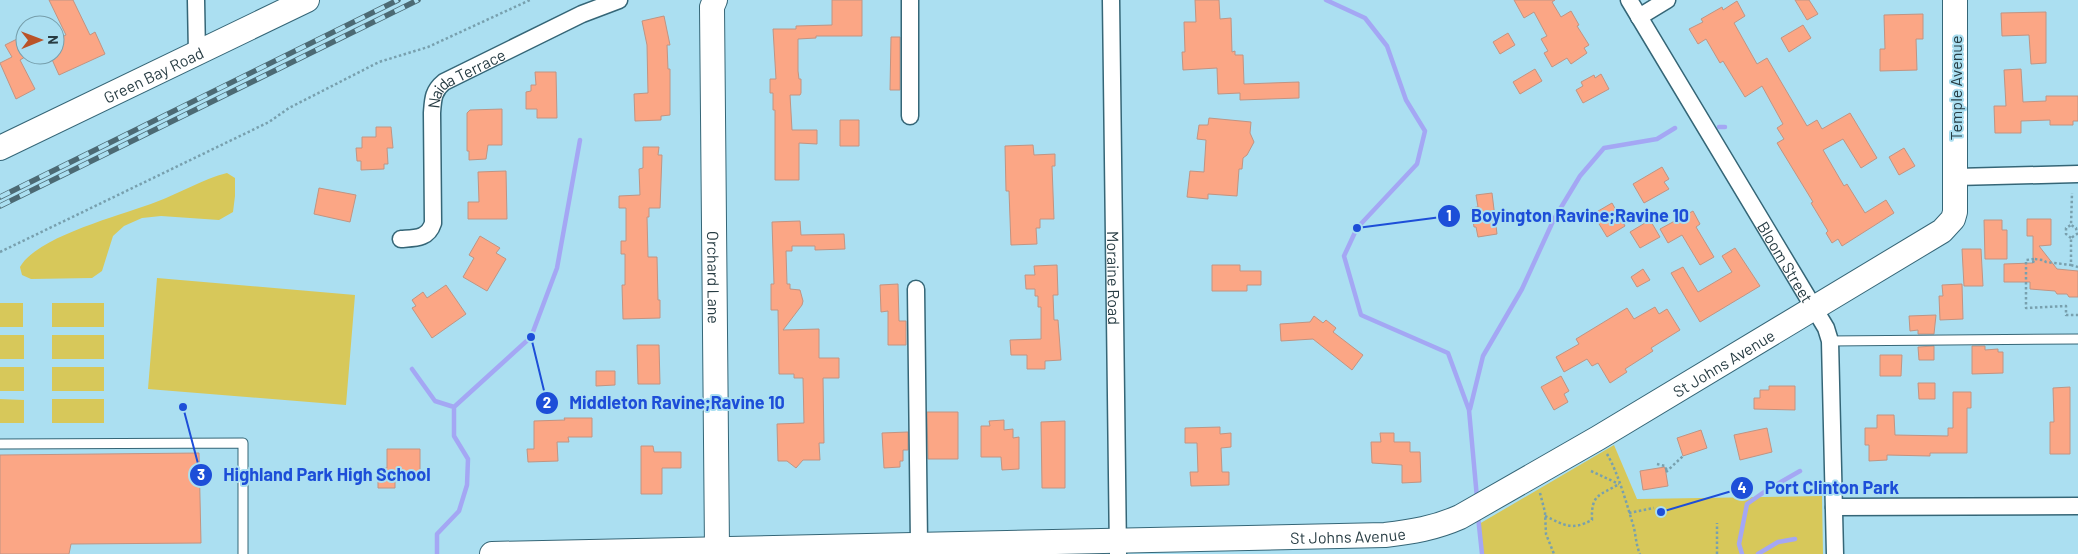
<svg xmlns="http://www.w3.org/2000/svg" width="2078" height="554" viewBox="0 0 2078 554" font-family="Barlow,sans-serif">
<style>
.green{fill:#d7c85a}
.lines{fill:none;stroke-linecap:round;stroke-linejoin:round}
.stream{stroke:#a4a7f4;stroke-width:4.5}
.building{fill:#fba685;stroke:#c09483}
.lane-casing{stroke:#356677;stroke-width:11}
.street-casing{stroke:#356677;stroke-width:19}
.secondary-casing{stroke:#356677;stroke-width:26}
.path{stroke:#78a0ae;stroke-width:2.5;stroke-dasharray:2.5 2.5;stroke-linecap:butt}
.lane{stroke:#fff;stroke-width:9}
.street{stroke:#fff;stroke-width:16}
.secondary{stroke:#fff;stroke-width:24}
.rail-casing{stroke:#4c6a74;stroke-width:5.5}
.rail{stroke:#abdff1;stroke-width:4;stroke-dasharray:11;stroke-linecap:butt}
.labels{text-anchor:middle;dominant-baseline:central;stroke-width:4;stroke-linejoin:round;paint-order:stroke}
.street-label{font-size:16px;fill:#273c43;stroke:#abdff1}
.leader{fill:none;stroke:#1d4ed8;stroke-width:2}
.callout-dot{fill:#1d4ed8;stroke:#abdff1;stroke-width:2}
.mark-label{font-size:15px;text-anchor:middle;font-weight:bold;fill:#fff}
.callout-label{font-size:18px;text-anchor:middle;font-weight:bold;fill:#1d4ed8;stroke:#abdff1;stroke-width:4;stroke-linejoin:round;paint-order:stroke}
</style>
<rect width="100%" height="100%" fill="#abdff1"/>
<!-- green -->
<path class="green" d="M227 173 235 178V196L233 212 219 220 161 216 142 218 124 226 113 236 102 271 92 278 31 279 22 275 20 267C37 236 123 215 156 202 180 193 203 179 227 173Z
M157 278 355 295 346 405 148 389Z
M0 303H23V327H0Z
M52 303H104V327H52Z
M0 335H24V359H0Z
M52 335H104V359H52Z
M0 367H24V391H0Z
M52 367H104V391H52Z
M0 399 24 400V423H0Z
M52 399H104V423H52Z
M1614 445 1637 499 1822 496 1823 554H1482L1479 524Z"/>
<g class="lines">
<!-- stream -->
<path class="stream" d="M1326 0 1365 18 1387 46 1406 100 1425 131 1417 164 1357 228 1344 256 1361 315 1448 353 1469 410 1477 498
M1719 127H1725
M412 369 435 401 454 407
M1470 409 1483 356 1522 289 1554 219 1580 176 1604 148 1657 139 1675 128
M1478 516 1482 554
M437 554V534L459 511 467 485 468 459 454 436V407L531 337 557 268 580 140
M1742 554 1739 544 1747 504 1767 490 1800 471
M1758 554 1778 542 1795 539"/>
</g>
<!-- building -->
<path class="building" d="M49 0H73L90 35 95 32 105 54 59 75 50 55H55V40L66 35Z
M832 0H862V36H816V38L798 39V71L799 79H801V93L800 95H790L792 130H817V144L799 143V180H775V110H773V93H770V79H776L773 29H796V26L832 25Z
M1195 0H1219L1220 19 1231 18 1232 52 1235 51V55H1243L1244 84 1299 82V98L1240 100V93L1218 94 1217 68 1183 70 1182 52H1185L1184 22H1196Z
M1514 0H1555L1552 2 1561 17 1571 11 1579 25 1577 26 1589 45 1584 48 1587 53 1571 64 1567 58 1552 67 1544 53 1548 51 1541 39 1547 36 1534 12 1524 18Z
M1795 0H1809L1818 14 1807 20Z
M1737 1 1745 16 1734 23 1757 64 1767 58 1807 126 1817 120 1822 129 1850 113 1877 158 1861 168 1843 139 1823 150 1844 186 1847 184 1865 213 1886 200 1894 213 1842 246 1838 239 1832 243 1826 233 1828 231 1811 203 1813 202 1777 143 1784 139 1777 128 1783 124 1762 86 1745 97 1723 61 1720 63 1706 39 1698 44 1689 29 1703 22 1701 19 1722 7 1723 10Z
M2046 12V63L2031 64 2029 35 2002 36 2001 13Z
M1923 14V39H1916L1917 70 1880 71V49H1885L1884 15Z
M664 16 670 45H667L668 69H670V115L661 116V120L635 121 634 94 648 93 647 45 642 21Z
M1803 25 1811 38 1789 52 1781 38Z
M1508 33 1515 45 1500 54 1493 42Z
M25 35V57L20 60 35 89 16 99 0 63 12 57 5 45Z
M891 37H900V90H890Z
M1535 69 1542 81 1520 94 1513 82Z
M2021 69 2023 102 2046 101V96H2078V121H2073V125H2050V120L2021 121V133H1995L1994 106H2006L2004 70Z
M535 72H556L557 118H537V109H526V92L531 91V85H536Z
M1601 74 1609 89 1583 103 1576 90 1583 86 1581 82 1594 75 1595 78Z
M502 109V145H488L486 159 469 160V151H467V113L470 110Z
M1209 118 1251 122 1250 133 1254 142 1247 155 1243 158 1242 169H1239L1237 196 1208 194V199L1187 197 1190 171 1204 172 1206 140 1197 139 1199 125H1208Z
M840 120H859V146H840Z
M376 127H391L393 148H387L388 164H384V169L361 170V161H357L356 148H362V137H376Z
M1033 145 1034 155 1055 154V166H1052L1054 219H1040V228H1036L1037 244 1011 245 1009 191H1006L1005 146Z
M643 147H659L658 155H662L660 208H649V217H647L648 257H657L658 300H660V318L623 319 622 285H625V254H621V241H626V208H619V196L640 195 639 169 643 168Z
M1904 148 1915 166 1899 175 1889 157Z
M1662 167 1669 179 1664 182 1669 189 1644 203 1633 184Z
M506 171 507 219H468V202H479L478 172Z
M319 188 356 195 350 222 314 214Z
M1492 193 1497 234 1478 237 1476 227H1474L1471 208 1478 207 1476 195Z
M1612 203 1625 226 1607 237 1593 214Z
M1693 211 1700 224 1696 227 1714 257 1700 265 1682 235 1668 243 1660 229Z
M2027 219H2051V245L2039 246 2057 269 2078 271V297H2069L2067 294H2057L2055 291 2030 289V282H2004V264L2033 263V236H2027Z
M1650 220 1660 237 1640 248 1630 232Z
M1984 220H2002V230H2007V259H1985Z
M800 221 801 235 844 234 845 249 815 250V246H792V251H786L787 284H790V289L800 290 803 301 802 305 783 330 819 329V358H839V378H823L824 443H819L820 460H803L796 468 787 461H778L777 424 804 423 803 378H794V374H779L778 310H771V284H774L772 222Z
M480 236 500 248 496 253 506 259 487 291 463 277 474 258 469 255Z
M1735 248 1760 286 1700 322 1671 273 1683 267 1698 292 1732 272 1722 256Z
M1962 249H1981L1983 286H1964Z
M1057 265 1058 295H1053L1054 320H1058L1061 360 1045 361V369H1027V355H1011L1010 340 1041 339V307H1038V296H1035V289H1026L1025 275H1035L1034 266Z
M1212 265H1240V271H1261V285H1247V291H1212Z
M1643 269 1650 280 1637 287 1631 277Z
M898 284 899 321H906V345H888V311L881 312 880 285Z
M1962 284 1963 319 1940 320 1939 296H1943L1942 285Z
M446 285 466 314 432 338 412 308 416 306 412 300 423 292 427 298Z
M1655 307 1659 314 1667 309 1680 330 1651 348 1653 351 1625 369 1627 372 1610 383 1598 363 1592 366 1587 359 1564 372 1556 357 1579 344 1576 339 1627 308 1634 319Z
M1936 315 1934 334H1918V330L1910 331 1909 316Z
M1314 316 1323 323 1326 320 1336 328 1333 332 1363 355 1352 370 1313 339 1281 341 1280 324 1310 322Z
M637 345H659L660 384H638Z
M1934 346V360H1919L1918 347Z
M1972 346H1985V350L1998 349V352H2003V373L1972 374Z
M1880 355H1902L1901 376H1880Z
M596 371H615V385L596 386Z
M1561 376 1569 391 1564 394 1568 402 1554 410 1541 387Z
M1918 383H1935V399H1919Z
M1769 386H1795V410L1754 409V398H1760V390H1769Z
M2070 387V454H2050V422H2054L2053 388Z
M1953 392H1971V408H1967V453H1930V456L1887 455V460L1869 461V445H1865V428H1877V415H1894L1895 435 1948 436V428H1953Z
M927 412H958V459H928Z
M564 418H592V437H568L569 442H557L558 461 528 462 527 449H534V421L565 420Z
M1004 420V430L1013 429V438L1019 437V469L1002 470 1001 457H981V426H990L989 421Z
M1065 421V488H1042L1041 422Z
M1220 427V434L1231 433V447L1221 448 1222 472H1229V485L1191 486 1190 472H1198L1197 443H1185V428Z
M1767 428 1772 452 1740 460 1734 435Z
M1701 430 1707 448 1683 456 1677 438Z
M908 432V450H903V461H900V467L884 468 882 433Z
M1380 433H1394V442H1410V452H1420L1421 482 1402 483V465L1372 463 1371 442H1381Z
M641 446H653L654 452H681V468H662V494H641Z
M387 449H420V478H395V488H378V468H387Z
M199 453 201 543 71 544 69 554H0V455Z
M1665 467 1668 486 1643 490 1640 471Z"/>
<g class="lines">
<defs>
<path id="lane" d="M1830 341 2078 339
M0 444 243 443V554"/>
<g id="street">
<path d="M196 0 197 54"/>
<path id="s1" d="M1111 0 1118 554"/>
<path id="s2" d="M1629 0 1826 328 1830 341 1835 554"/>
<path d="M1639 17 1667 0"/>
<path d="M910 116V0"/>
<path d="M1956 177 2078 174"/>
<path id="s3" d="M401 239C415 238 428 239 433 223L432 113C433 99 433 91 444 82L582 14 619 0"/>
<path d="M916 289 919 544"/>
<path d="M1834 507 2078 506"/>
</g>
<g id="secondary">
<path id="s4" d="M715 0 712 7 717 549"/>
<path id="s5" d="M0 148 307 0"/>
<path id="s6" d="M492 554 1385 535C1412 532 1435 528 1460 517L1598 438 1942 231 1953 219 1955 212V0"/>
</g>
</defs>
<!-- lane casing -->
<use href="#lane" class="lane-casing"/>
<!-- street casing -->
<use href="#street" class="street-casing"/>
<!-- secondary casing -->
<use href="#secondary" class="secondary-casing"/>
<!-- path -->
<path class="path" d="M2071 238 2066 234V228L2071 225 2072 193
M0 252 269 122 289 108 379 62 428 47 530 0
M2034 259 2026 260V308L2066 306V315H2078
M2033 263 2034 259 2043 260 2046 262 2071 265V238L2077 234 2076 228 2071 225
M2071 265 2078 267
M1607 454C1618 472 1628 508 1634 528 1636 537 1636 545 1640 554
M1657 464 1665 466 1667 471
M1591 471 1619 484
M1666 472 1683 456
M1540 493 1545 512 1546 534 1554 554
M1629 513 1654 508
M1545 516C1565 525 1571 531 1592 520 1591 494 1599 496 1619 484
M1717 554V523"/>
<!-- lane -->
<use href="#lane" class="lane"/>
<!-- street -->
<use href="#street" class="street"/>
<!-- secondary -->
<use href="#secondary" class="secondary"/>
<defs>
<path id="rail" d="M0 197 398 0
M0 206 418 0"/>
</defs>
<!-- rail casing -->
<use href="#rail" class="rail-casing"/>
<!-- rail -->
<use href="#rail" class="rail"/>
</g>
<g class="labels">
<!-- street labels -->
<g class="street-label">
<text stroke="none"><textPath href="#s5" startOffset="170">Green Bay Road</textPath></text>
<text stroke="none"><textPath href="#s3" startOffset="202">Naida Terrace</textPath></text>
<text transform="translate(1955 88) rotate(-90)">Temple Avenue</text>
<text stroke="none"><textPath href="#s2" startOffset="305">Bloom Street</textPath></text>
<text stroke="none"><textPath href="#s4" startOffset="278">Orchard Lane</textPath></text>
<text stroke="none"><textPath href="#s1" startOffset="278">Moraine Road</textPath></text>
<text stroke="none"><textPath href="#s6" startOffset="1276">St Johns Avenue</textPath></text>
<text stroke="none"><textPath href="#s6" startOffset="856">St Johns Avenue</textPath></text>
</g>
</g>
<!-- callouts -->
<path class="leader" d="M1357 228L1449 216M531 337L547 403M183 407L201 475M1661 512L1742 488"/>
<g class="callout-dot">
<circle cx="1357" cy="228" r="5"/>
<circle cx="531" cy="337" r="5"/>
<circle cx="183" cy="407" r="5"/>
<circle cx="1661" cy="512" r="5"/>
<circle cx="1449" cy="216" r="12"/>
<circle cx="547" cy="403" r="12"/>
<circle cx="201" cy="475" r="12"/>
<circle cx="1742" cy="488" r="12"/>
</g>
<g class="mark-label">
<text x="1449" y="221">1</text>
<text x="547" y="408">2</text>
<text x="201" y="480">3</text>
<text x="1742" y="493">4</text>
</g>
<g class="callout-label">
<text x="1580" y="222">Boyington Ravine;Ravine 10</text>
<text x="677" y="409">Middleton Ravine;Ravine 10</text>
<text x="327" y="481">Highland Park High School</text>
<text x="1832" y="494">Port Clinton Park</text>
</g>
<!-- north arrow -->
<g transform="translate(40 40) rotate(89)"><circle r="24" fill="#abdff1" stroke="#769eab"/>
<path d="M0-4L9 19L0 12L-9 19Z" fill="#ba5328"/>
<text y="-8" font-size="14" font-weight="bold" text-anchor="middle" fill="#273c43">N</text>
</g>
</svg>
